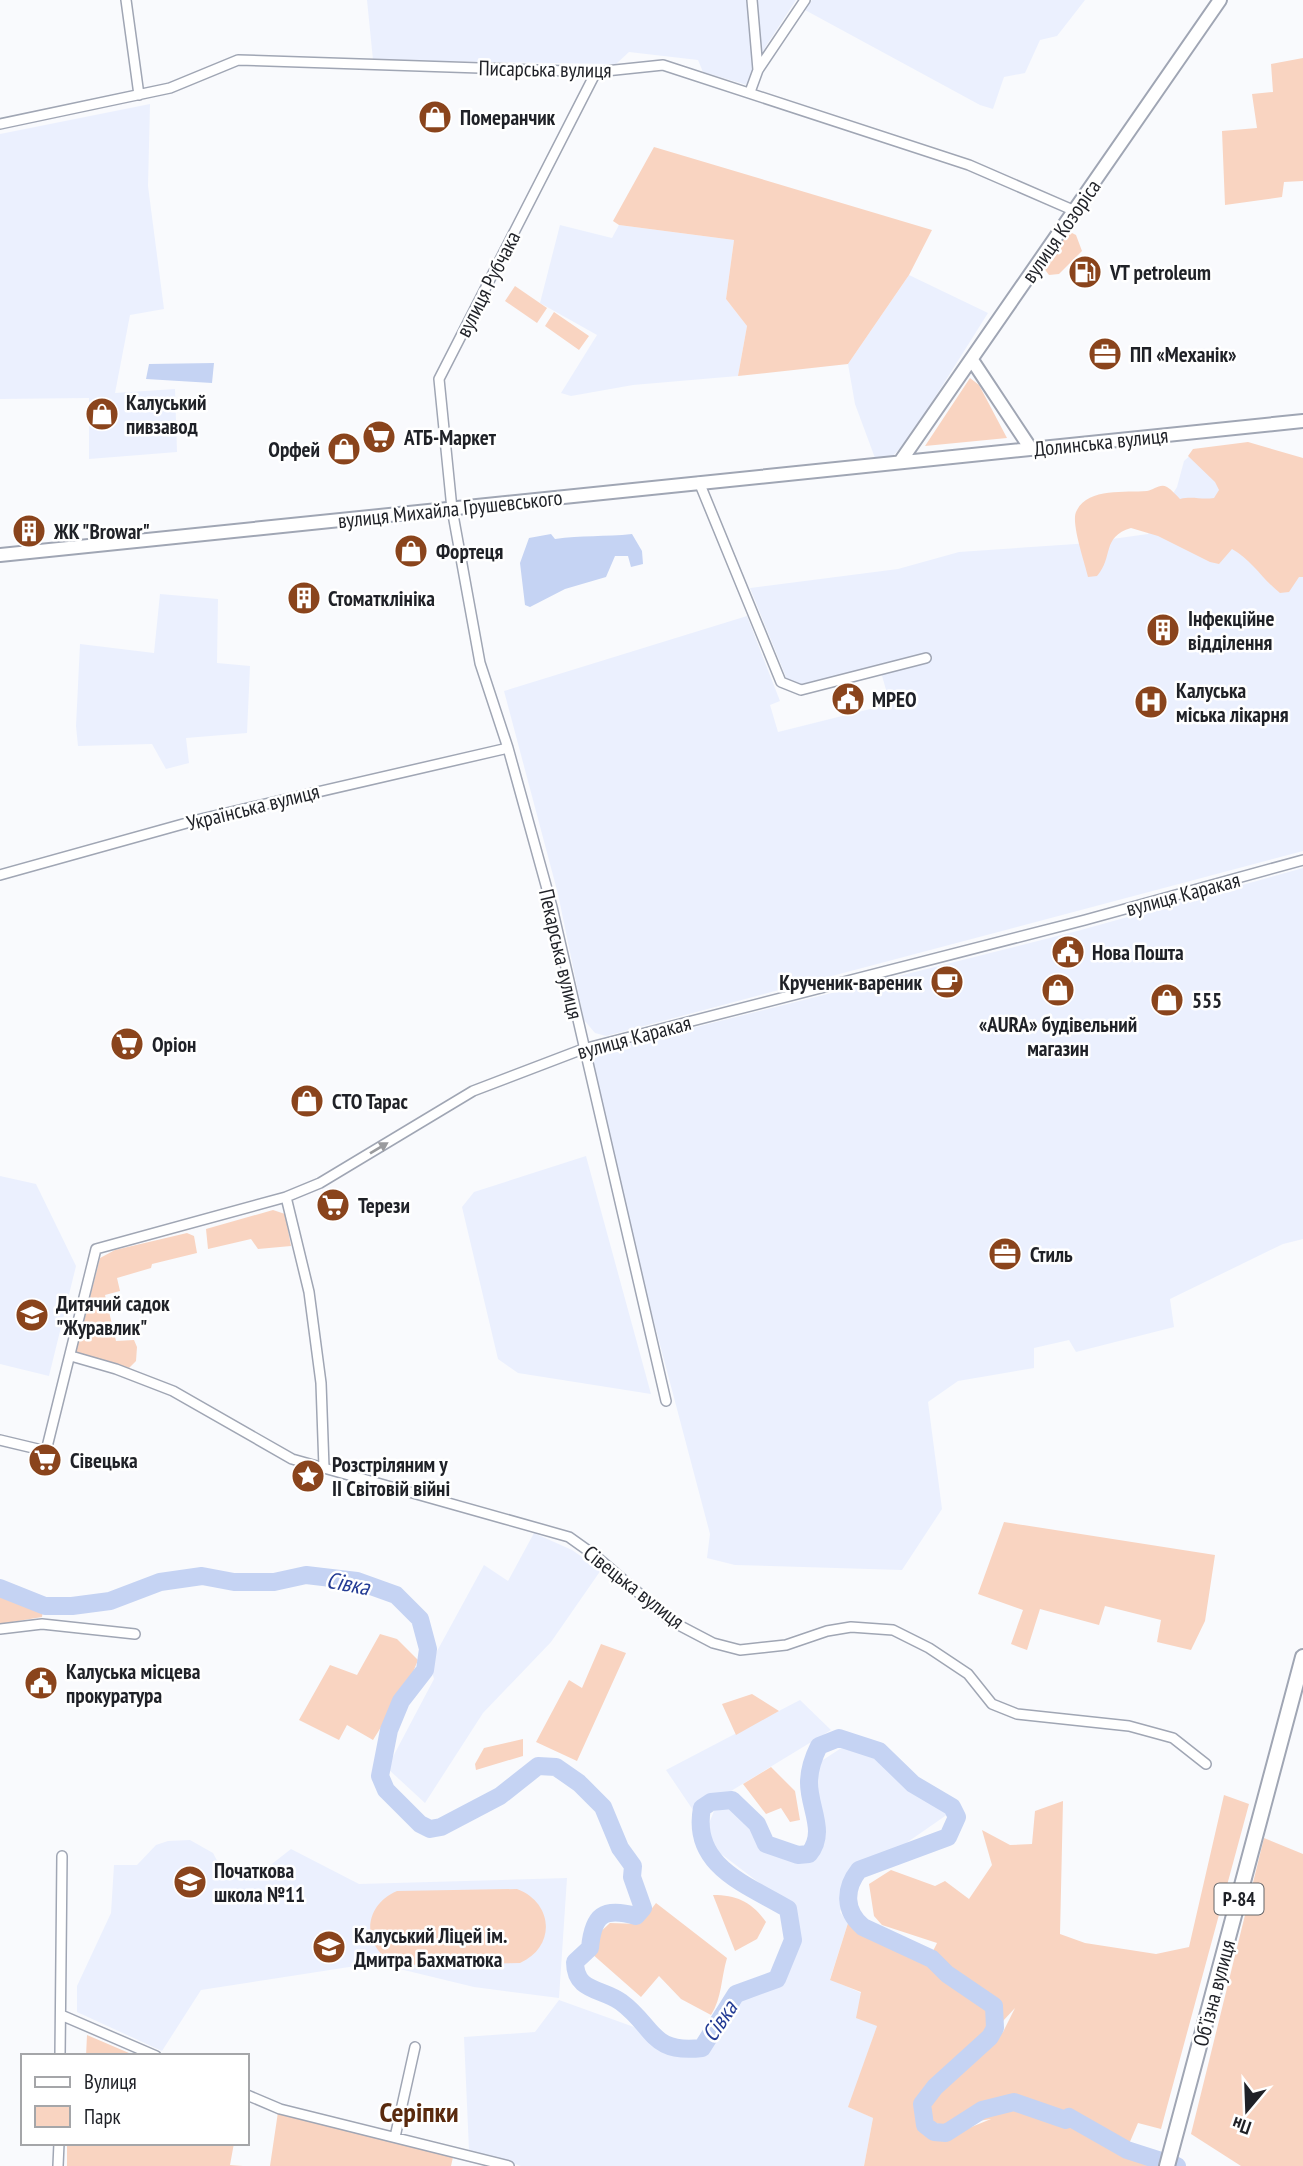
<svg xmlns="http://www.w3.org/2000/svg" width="1303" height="2166" viewBox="0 0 1303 2166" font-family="'PT Sans Narrow',sans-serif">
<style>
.built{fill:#ebf0fe}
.green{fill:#f9d4c1}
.water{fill:#c5d3f3}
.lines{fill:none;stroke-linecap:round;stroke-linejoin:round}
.river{stroke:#c5d3f3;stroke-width:18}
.street-casing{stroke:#a0a6b4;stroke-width:12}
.secondary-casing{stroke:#a0a6b4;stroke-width:16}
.primary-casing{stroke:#a0a6b4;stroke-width:18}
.street{stroke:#fff;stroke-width:9}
.secondary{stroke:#fff;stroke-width:12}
.primary{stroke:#fff;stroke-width:14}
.oneway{fill:#9a9b9e}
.labels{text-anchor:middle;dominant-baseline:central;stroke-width:5;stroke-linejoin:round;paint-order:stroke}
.shield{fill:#fff;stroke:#626468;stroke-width:2}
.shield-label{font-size:19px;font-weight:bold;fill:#1f2127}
.street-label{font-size:21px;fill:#1f2127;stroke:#fff}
.poi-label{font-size:21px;font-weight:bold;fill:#1f2127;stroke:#fff;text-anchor:start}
.water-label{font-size:23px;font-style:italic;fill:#233b94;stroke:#fff}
.district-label{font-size:28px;font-weight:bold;fill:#5a2a0e;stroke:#fff}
</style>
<rect width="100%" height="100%" fill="#f9fafd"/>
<!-- built -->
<path class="built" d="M367 0H796L766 46 747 85 703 72 698 60 629 52 616 64 373 60Z
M812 0H1085L1057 36 1040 40 1025 73 1004 77 993 109 980 105 805 10Z
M150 104 148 186 164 309 130 315 115 393 175 389 177 452 89 459V398L0 399V134Z
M560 225 612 238 619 225 734 240 726 299 747 326 738 376 633 385 571 396 561 393 597 335 540 303Z
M909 275 988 313 910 437 893 456 875 458 855 404 848 364Z
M1194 452 1303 459V851L606 1036 595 1033 584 1020 558 894 504 691 747 616 780 701 770 705 778 732 890 704 879 665 798 685 788 682 750 588 898 569 959 552 1076 544 1148 534 1177 487 1184 461Z
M160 594 218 599 217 663 250 666 247 733 186 738 189 763 166 769 152 744 78 746 76 726 80 644 154 653Z
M1303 868V1239L1283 1244 1170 1299 1174 1327 1076 1352 1069 1340 1034 1348V1368L958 1381 928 1402 942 1509 902 1570 735 1565 707 1558 710 1534 640 1269 589 1054 1081 930Z
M586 1156 651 1394 518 1373 498 1359 462 1207 474 1192Z
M0 1176 36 1184 76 1266 49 1376 0 1364Z
M534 1533 572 1550 601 1570 551 1642 483 1713 425 1803 387 1768 434 1679 430 1664 484 1565 508 1581Z
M800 1700 831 1730 695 1813 666 1770Z
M846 1745 875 1755 909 1787 948 1814 889 1855 855 1869 849 1876 840 1912 848 1923 830 1979 861 1993 877 2026 849 2107 873 2118 864 2166H521L469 2150 464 2037 535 2032 559 2000 634 2027 660 2048 690 2054 706 2047 739 1997 778 1983 796 1941 792 1908 720 1853 706 1831 714 1811 729 1808 777 1854 794 1859 812 1856 819 1842 821 1823 812 1767Z
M190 1840 213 1853 220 1866 268 1867 291 1849 359 1884 567 1878 559 1998 474 1987 375 1963 201 1990 162 2051 77 2012V1986L111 1913 114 1865H137L156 1845 168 1841Z"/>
<!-- green -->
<path class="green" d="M1303 58V181L1284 182 1282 197 1225 205 1222 131 1257 128 1252 94 1273 92 1271 64Z
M654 147 932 230 909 275 848 364 738 376 747 326 726 299 734 240 619 225 613 221Z
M1068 231 1076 235 1082 251 1059 274 1049 275 1043 267Z
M515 286 547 308 537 323 505 301Z
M554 312 589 336 579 350 545 326Z
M970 378 979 385 1007 438 925 446Z
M1248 442 1303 458V577H1299L1289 592 1280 593C1262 579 1252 560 1232 549L1219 564 1210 562 1158 536 1131 528C1101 537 1114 557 1097 576L1088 577C1085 563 1071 524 1076 512 1087 487 1125 493 1147 491 1154 490 1160 483 1167 487 1172 490 1176 495 1180 499 1193 496 1201 500 1214 498L1219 490 1215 482 1188 456 1193 449Z
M273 1210 285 1214 291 1246 258 1249 251 1239 208 1249 206 1229Z
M187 1233 194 1236 197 1253 152 1264 151 1268 117 1278 120 1291 105 1295 116 1341 134 1340 137 1347 136 1361 129 1368 76 1352 100 1258 115 1250Z
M1004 1522 1215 1555 1205 1621 1191 1650 1157 1642 1161 1620 1105 1606 1099 1625 1040 1609 1027 1650 1011 1644 1023 1610 978 1594Z
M0 1594 43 1610 42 1617 0 1624Z
M380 1634 397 1639 418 1660 409 1682 373 1740 347 1725 339 1740 299 1720 330 1665 357 1675Z
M601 1644 626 1653 577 1761 536 1742 569 1680 582 1688Z
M752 1694 779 1711 736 1735 722 1704Z
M523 1739V1756L476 1770 475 1764 484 1748Z
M771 1767 795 1791 800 1820 790 1822 781 1808 766 1814 743 1784Z
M1224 1795 1249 1804 1161 2129 1138 2123 1129 2144 1089 2122 1083 2130 1123 2154 1154 2166H864L873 2118 848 2107 877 2026 856 2018 861 1992 830 1980 848 1923 928 1962 944 1977 990 2008 988 2028 918 2099 919 2128 947 2137 991 2119 946 2126 932 2122 927 2106 1003 2032 1015 2008 1003 2021 998 2006 949 1970 932 1953 937 1943 882 1925 874 1916 869 1884 891 1870 935 1886 945 1881 969 1899 992 1865 982 1830 1010 1845 1032 1844 1035 1811 1063 1801 1060 1934 1085 1943 1156 1954 1189 1947Z
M1264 1838 1303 1854V2166H1241L1191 2134Z
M517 1889C554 1903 556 1947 520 1963L399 1965C362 1951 360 1907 397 1891Z
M713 1895C737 1895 752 1902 766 1922L757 1939 735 1951Z
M656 1903 727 1958C721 1978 722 1998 711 2015L681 1999 659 1976 641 1997 591 1953 596 1936 610 1923 640 1924Z
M87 2035 136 2056H86Z
M278 2112 453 2157 451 2166H270Z
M67 2143H234L230 2165 243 2166H67Z"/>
<!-- water -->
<path class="water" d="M214 363 212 383 146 379 149 364Z
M551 534 555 539C581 535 605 537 632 534L642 551 643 564 631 567 628 556H615L606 577 565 589 530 607 525 605 520 563 529 538Z"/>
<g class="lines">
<!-- river -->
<path class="river" d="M0 1588 45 1606H72L110 1601 160 1582 202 1576 234 1582H274L306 1575 357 1581 396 1595 420 1619 428 1649 425 1670 401 1701 389 1730 380 1776 386 1790 420 1824 430 1829 441 1827 500 1796 538 1766 556 1767 579 1783 603 1807 620 1848 633 1866 632 1877 643 1908 636 1916C603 1907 593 1915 590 1948L575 1962C575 1992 602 1988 621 2002 655 2027 650 2054 702 2048L736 1994 777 1979 793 1940 788 1909C746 1884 691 1866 702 1808L711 1802 732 1800 757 1824 766 1844 798 1855 809 1854C827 1832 809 1808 809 1783 809 1769 813 1758 819 1746L839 1738 879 1751 913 1784 952 1807 957 1817 948 1837 859 1870C844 1889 844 1911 863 1927L932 1959 947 1974 994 2006 995 2028 990 2037 935 2087 922 2104 925 2125 934 2132 946 2133 982 2110 1014 2102 1066 2120 1069 2117 1127 2150 1177 2166"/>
<defs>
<path id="street" d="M126 0 139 95
M752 0 758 70
M596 72 439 379 452 509 480 663 508 748 552 907 666 1401
M750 92 758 70 805 0
M0 124 170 88 238 60 596 72 663 65 969 165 1075 211
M699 482 781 682 801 690 926 658
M0 875 201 819 508 748
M286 1197 309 1292 321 1383 324 1468
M71 1356 116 1369 173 1391 292 1459 569 1537 597 1557 671 1621 713 1643 740 1650 786 1645 827 1631 851 1627 893 1630 929 1648 968 1674 992 1704 1017 1714 1129 1726 1173 1738 1206 1764
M0 1440 46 1451 96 1249 286 1197 320 1183 473 1091 583 1049 1085 920 1303 860
M0 1629 42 1624 135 1634
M61 2015 156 2056
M60 2056 62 1856
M247 2095 280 2109 509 2166
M395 2137 415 2047
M58 2166 59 2143"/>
<path id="secondary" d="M972 360 1031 449
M900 462 1220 0
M0 555 1303 421"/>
<path id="primary" d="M1167 2166 1303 1657"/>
</defs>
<!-- street casing -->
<use href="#street" class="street-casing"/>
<!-- secondary casing -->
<use href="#secondary" class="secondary-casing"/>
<!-- primary casing -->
<use href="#primary" class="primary-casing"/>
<!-- street -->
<use href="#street" class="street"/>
<!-- secondary -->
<use href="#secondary" class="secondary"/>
<!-- primary -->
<use href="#primary" class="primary"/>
</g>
<!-- one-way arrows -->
<defs><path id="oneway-solid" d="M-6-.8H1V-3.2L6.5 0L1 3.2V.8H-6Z" transform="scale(1.75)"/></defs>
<use class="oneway" href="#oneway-solid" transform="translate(379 1148) rotate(-31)"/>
<!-- icons -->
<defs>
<symbol id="shop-disc" viewBox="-11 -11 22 22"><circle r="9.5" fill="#8a441c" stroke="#fff"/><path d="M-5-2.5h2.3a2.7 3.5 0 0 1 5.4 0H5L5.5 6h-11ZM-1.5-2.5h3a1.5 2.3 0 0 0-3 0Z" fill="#fff"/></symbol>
<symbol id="fuel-disc" viewBox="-11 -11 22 22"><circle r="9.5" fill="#8a441c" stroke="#fff"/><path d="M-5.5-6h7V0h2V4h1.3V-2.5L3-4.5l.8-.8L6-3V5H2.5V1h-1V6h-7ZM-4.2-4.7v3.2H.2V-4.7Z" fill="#fff"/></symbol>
<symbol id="office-disc" viewBox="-11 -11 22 22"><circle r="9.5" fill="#8a441c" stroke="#fff"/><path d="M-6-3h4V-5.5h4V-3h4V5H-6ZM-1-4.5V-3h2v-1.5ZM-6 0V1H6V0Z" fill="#fff"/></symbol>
<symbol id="supermarket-disc" viewBox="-11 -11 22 22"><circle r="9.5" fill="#8a441c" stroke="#fff"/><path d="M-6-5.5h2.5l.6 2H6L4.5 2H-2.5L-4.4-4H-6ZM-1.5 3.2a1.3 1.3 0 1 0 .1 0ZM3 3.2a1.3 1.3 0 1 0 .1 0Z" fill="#fff"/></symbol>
<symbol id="building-disc" viewBox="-11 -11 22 22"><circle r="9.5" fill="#8a441c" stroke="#fff"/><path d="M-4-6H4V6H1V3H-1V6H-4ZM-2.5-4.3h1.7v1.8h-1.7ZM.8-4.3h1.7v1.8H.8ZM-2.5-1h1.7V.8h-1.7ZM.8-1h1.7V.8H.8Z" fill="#fff"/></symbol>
<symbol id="civic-disc" viewBox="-11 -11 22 22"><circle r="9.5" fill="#8a441c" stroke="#fff"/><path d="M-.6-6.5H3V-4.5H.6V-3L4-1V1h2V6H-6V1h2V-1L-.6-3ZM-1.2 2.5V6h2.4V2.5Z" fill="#fff"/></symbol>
<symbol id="hospital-disc" viewBox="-11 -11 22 22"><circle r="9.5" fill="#8a441c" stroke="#fff"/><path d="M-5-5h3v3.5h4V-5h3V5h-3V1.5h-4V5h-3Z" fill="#fff"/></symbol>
<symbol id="cafe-disc" viewBox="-11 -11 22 22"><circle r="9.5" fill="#8a441c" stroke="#fff"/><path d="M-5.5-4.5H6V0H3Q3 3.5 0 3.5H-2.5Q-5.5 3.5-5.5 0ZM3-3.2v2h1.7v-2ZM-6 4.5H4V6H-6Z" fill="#fff"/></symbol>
<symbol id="school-disc" viewBox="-11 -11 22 22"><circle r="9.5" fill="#8a441c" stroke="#fff"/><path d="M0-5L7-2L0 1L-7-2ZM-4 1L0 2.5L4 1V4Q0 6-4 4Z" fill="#fff"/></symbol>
<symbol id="sight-disc" viewBox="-11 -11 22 22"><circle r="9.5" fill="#8a441c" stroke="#fff"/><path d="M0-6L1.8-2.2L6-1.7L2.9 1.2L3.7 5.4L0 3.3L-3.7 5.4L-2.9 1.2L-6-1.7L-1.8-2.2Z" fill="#fff"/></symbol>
</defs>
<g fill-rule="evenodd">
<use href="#shop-disc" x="416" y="98" width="38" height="38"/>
<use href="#fuel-disc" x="1066" y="253" width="38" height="38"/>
<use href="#office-disc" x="1086" y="335" width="38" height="38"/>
<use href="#shop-disc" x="83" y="395" width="38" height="38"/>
<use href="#supermarket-disc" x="360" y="418" width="38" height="38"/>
<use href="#shop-disc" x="325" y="430" width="38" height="38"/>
<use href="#building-disc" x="10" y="512" width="38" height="38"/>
<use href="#shop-disc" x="392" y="532" width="38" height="38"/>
<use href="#building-disc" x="285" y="579" width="38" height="38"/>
<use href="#building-disc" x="1144" y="611" width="38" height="38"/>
<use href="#civic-disc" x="829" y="680" width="38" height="38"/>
<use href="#hospital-disc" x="1132" y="683" width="38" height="38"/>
<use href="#civic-disc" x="1049" y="933" width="38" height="38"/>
<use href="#cafe-disc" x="928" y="963" width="38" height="38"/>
<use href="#shop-disc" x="1039" y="971" width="38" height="38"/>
<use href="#shop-disc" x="1148" y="981" width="38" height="38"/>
<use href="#supermarket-disc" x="108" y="1025" width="38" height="38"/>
<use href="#shop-disc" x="288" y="1082" width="38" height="38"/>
<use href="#supermarket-disc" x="314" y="1186" width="38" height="38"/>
<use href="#office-disc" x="986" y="1235" width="38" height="38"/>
<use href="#school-disc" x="13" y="1296" width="38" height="38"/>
<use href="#supermarket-disc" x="26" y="1441" width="38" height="38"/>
<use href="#sight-disc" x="289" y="1457" width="38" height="38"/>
<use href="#civic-disc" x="22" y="1664" width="38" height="38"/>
<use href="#school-disc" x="171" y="1863" width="38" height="38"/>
<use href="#school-disc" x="310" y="1928" width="38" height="38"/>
</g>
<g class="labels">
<!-- shield labels -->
<rect class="shield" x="1214.5" y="1883.5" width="49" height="31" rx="5"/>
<g class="shield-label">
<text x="1239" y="1899">Р-84</text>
</g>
<!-- street labels -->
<g class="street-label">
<text transform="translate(545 69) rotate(1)">Писарська вулиця</text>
<text transform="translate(1061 231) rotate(-55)">вулиця Козоріса</text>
<text transform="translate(488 284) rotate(-63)">вулиця Рубчака</text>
<text transform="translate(1101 442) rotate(-6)">Долинська вулиця</text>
<text transform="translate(450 509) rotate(-6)">вулиця Михайла Грушевського</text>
<text transform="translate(253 807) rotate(-14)">Українська вулиця</text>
<text transform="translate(1183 894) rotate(-15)">вулиця Каракая</text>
<text transform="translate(561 954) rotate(77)">Пекарська вулиця</text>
<text transform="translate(634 1037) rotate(-15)">вулиця Каракая</text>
<text transform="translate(634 1587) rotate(38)">Сівецька вулиця</text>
<text transform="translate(1214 1993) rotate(-75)">Обʼїзна вулиця</text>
</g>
<!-- poi labels -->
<g class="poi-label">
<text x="460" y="117">Померанчик</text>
<text x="1110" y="272">VT petroleum</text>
<text x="1130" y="354">ПП «Механік»</text>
<text x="126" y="402">Калуський<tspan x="126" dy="24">пивзавод</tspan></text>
<text x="404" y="437">АТБ-Маркет</text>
<text x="320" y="449" text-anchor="end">Орфей</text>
<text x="54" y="531">ЖК "Browar"</text>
<text x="436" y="551">Фортеця</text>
<text x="328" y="598">Стоматклініка</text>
<text x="1188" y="618">Інфекційне<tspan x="1188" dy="24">відділення</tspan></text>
<text x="1176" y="690">Калуська<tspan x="1176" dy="24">міська лікарня</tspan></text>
<text x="872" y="699">МРЕО</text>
<text x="1092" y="952">Нова Пошта</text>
<text x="922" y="982" text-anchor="end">Крученик-вареник</text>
<text x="1192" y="1000">555</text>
<text x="1058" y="1024" text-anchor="middle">«AURA» будівельний<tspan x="1058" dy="24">магазин</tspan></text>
<text x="152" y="1044">Оріон</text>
<text x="332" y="1101">СТО Тарас</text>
<text x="358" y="1205">Терези</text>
<text x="1030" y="1254">Стиль</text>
<text x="56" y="1303">Дитячий садок<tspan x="56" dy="24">"Журавлик"</tspan></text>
<text x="70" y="1460">Сівецька</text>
<text x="332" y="1464">Розстріляним у<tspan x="332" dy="24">II Світовій війні</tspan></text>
<text x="66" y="1671">Калуська місцева<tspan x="66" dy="24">прокуратура</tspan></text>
<text x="214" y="1870">Початкова<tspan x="214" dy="24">школа №11</tspan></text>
<text x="354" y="1935">Калуський Ліцей ім.<tspan x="354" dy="24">Дмитра Бахматюка</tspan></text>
</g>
<!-- water labels -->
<g class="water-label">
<text transform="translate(348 1583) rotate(11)">Сівка</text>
<text transform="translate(719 2021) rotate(-56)">Сівка</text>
</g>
<!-- district labels -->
<g class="district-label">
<text x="419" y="2111">Серіпки</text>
</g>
</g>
<!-- legend -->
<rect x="21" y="2054" width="228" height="91" fill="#ffffff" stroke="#a5a6a9" stroke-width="2"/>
<rect x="35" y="2077" width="35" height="10" fill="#ffffff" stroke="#a5a6a9" stroke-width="2"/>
<text x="84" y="2089" font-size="21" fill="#1f2127">Вулиця</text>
<rect x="35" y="2106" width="35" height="21" fill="#f9d4c1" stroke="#a5a6a9" stroke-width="2"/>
<text x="84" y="2124" font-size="21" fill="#1f2127">Парк</text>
<!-- north arrow -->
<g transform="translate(1247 2110) rotate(199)" stroke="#ffffff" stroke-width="5" paint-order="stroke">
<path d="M0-5L12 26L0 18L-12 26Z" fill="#1f2127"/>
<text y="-10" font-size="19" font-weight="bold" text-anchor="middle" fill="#1f2127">Пн</text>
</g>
</svg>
